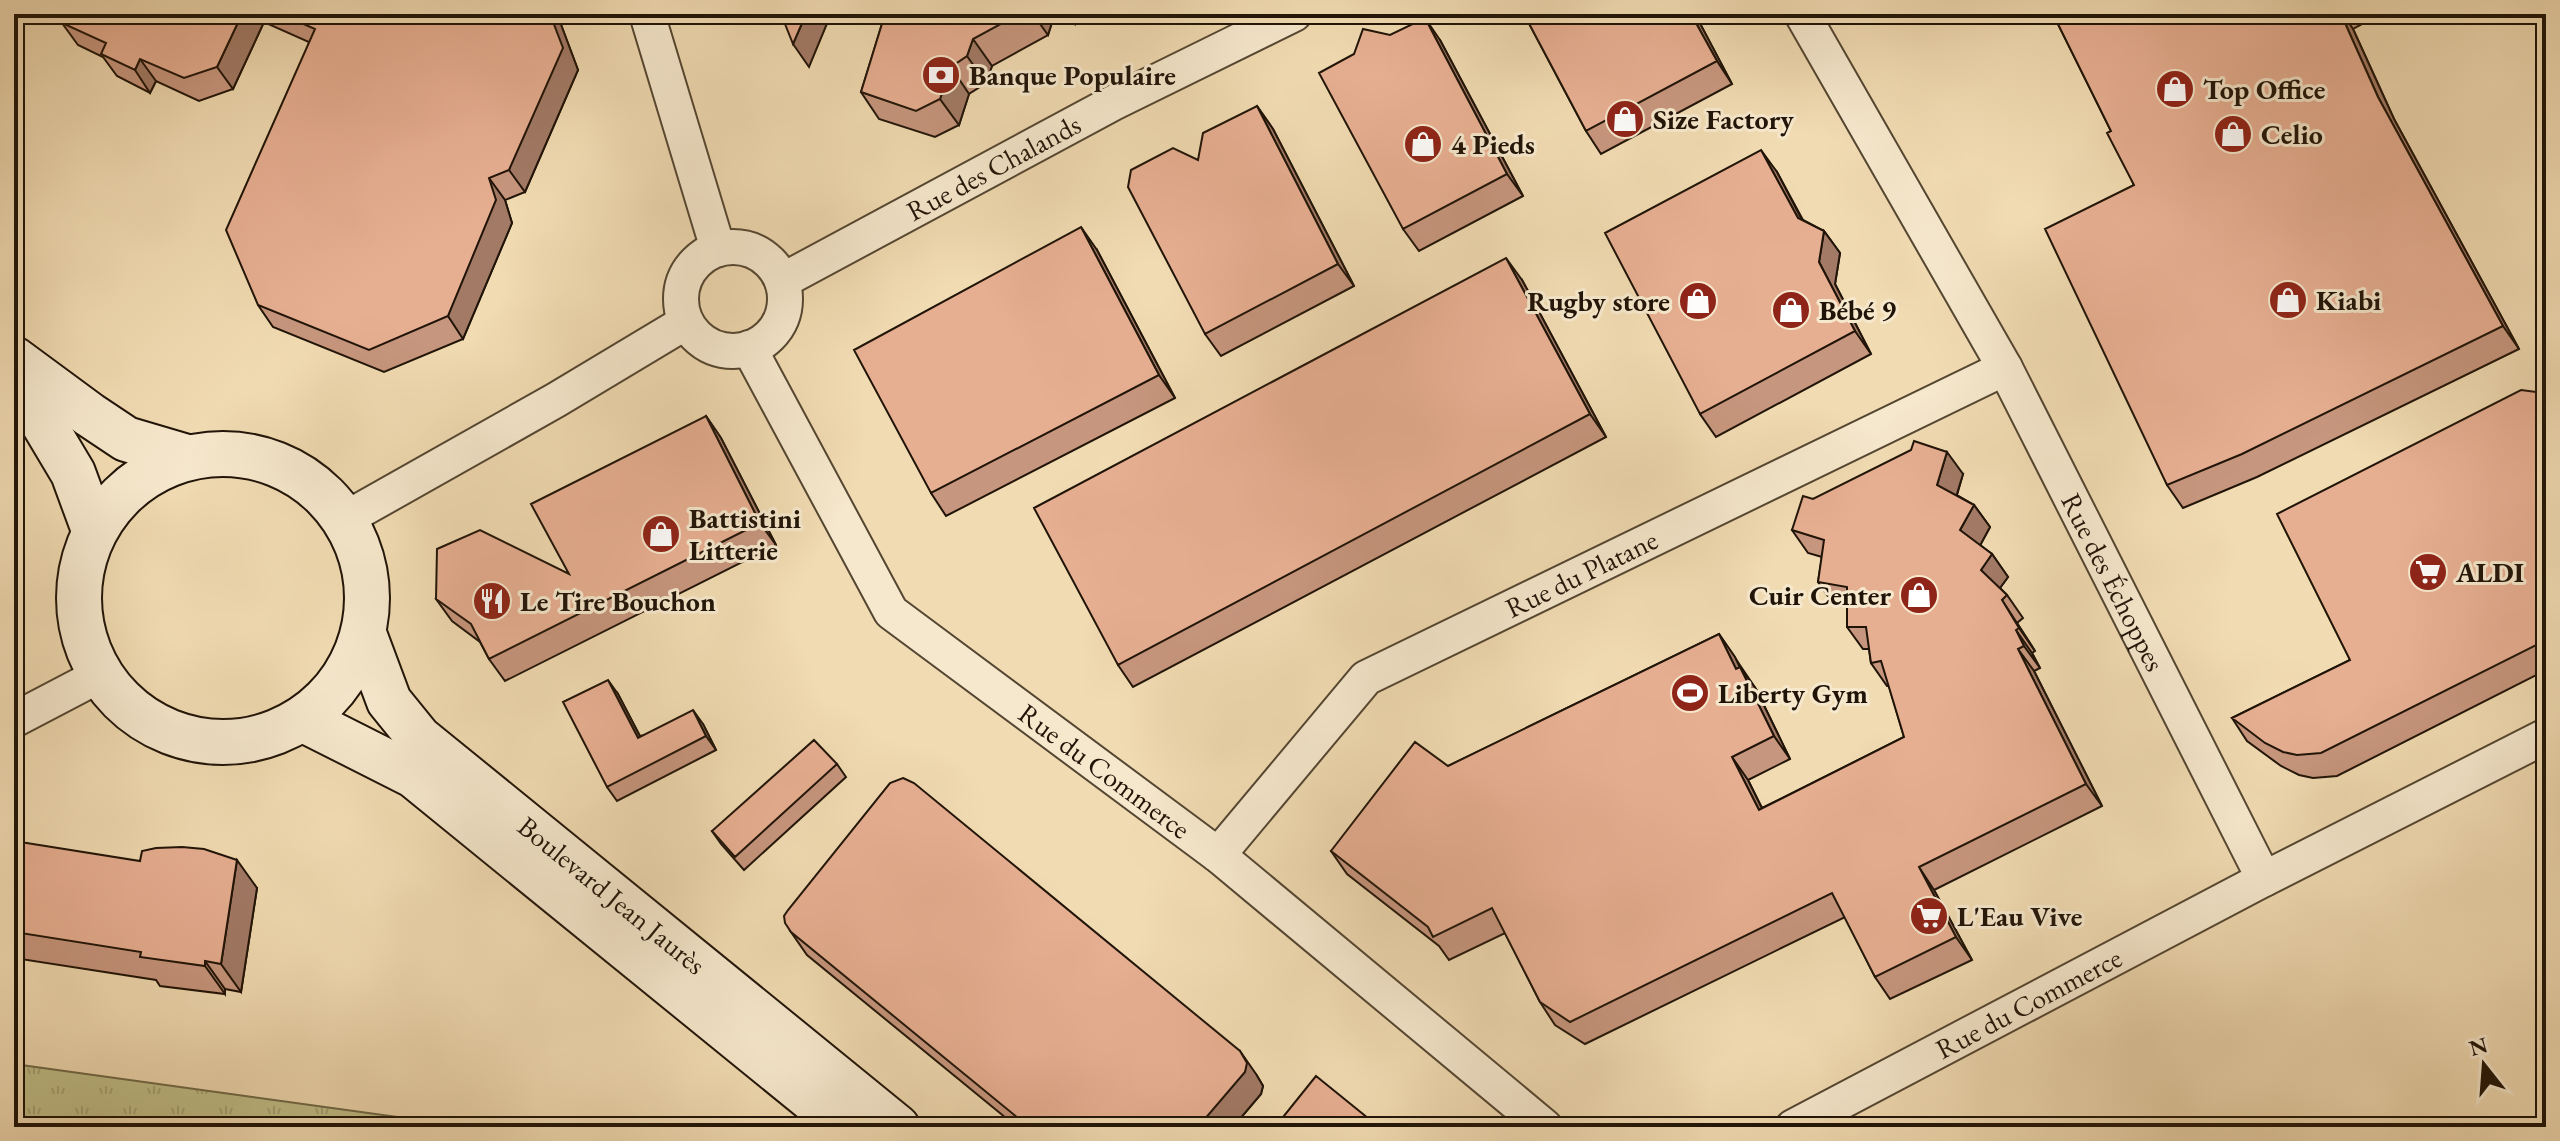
<svg xmlns="http://www.w3.org/2000/svg" width="2560" height="1141" viewBox="0 0 2560 1141" font-family="'EB Garamond',serif">
<style>
.grass{fill:url(#grass-tufts);stroke:#706948;stroke-width:2}
.lines{fill:none;stroke-linecap:round;stroke-linejoin:round}
.street-casing{stroke:#544632;stroke-width:38}
.secondary-casing{stroke:#201408;stroke-width:48}
.street{stroke:#f6e8cd;stroke-width:34}
.secondary{stroke:#f6e8cd;stroke-width:44}
.wall{fill:#c7967e;stroke:#201408;stroke-width:2}
.shaded-wall{fill:#a27a66;stroke:#201408;stroke-width:2}
.building{fill:#e7af92;stroke:#201408;stroke-width:2}
.labels{text-anchor:middle;dominant-baseline:central;stroke-width:6;stroke-linejoin:round;paint-order:stroke}
.poi-label{font-size:28px;font-weight:bold;fill:#201408;stroke:#f6e8cd;text-anchor:start}
.street-label{font-size:28px;fill:#201408;stroke:#f6e8cd}
</style>
<defs>
<pattern id="grass-tufts" width="24" height="20" patternUnits="userSpaceOnUse" patternTransform="scale(2)"><rect width="24" height="20" fill="#c0be88"/><path d="M3 7l-1-3M5 7V3M7 7l1-3M15 17l-1-3M17 17v-4M19 17l1-3" fill="none" stroke="#a5a274"/></pattern>
</defs>
<rect width="100%" height="100%" fill="#f1dbb2"/>
<filter id="stains"><feTurbulence type="fractalNoise" baseFrequency=".0025" numOctaves="4"/><feColorMatrix values="0 0 0 0 .2 0 0 0 0 .09 0 0 0 0 .02 0 0 0 .5 -.17"/></filter>
<radialGradient id="worn" r=".72"><stop offset=".6" stop-color="#630" stop-opacity="0"/><stop offset="1" stop-color="#630" stop-opacity=".3"/></radialGradient>
<!-- grass -->
<path class="grass" d="M14 1064 470 1127H472H14Z"/>
<g class="lines">
<defs>
<g id="street">
<path d="M647 14 718 249"/>
<path id="s1" d="M1802 14 2005 368 2264 879 2546 736"/>
<circle cx="733" cy="299" r="52"/>
<path id="s2" d="M782 281 1113 103 1294 14"/>
<path id="s3" d="M749 348 891 612 1218 855 1545 1127"/>
<path d="M345 519 556 400 686 322"/>
<path d="M14 720 100 675"/>
<path id="s4" d="M1218 855 1366 678 2005 368"/>
<path id="s5" d="M1793 1127 2264 879"/>
</g>
<g id="secondary">
<path d="M14 359 90 415 126 439 187 457"/>
<path d="M14 374 73 473 94 530"/>
<circle cx="223" cy="598" r="144"/>
<path id="s6" d="M364 634 389 701 419 738 897 1127"/>
<path d="M302 719 413 775 846 1127"/>
</g>
</defs>
<!-- street casing -->
<use href="#street" class="street-casing"/>
<!-- secondary casing -->
<use href="#secondary" class="secondary-casing"/>
<!-- street -->
<use href="#street" class="street"/>
<!-- secondary -->
<use href="#secondary" class="secondary"/>
</g>
<!-- wall -->
<path class="wall" d="M58 14H557L578 70 525 192 505 200 512 223 463 339 384 372 273 327 258 305 309 42 264 22 233 89 199 101 156 81 150 93 117 76 103 57 78 45 62 23Z
M885 14H1078L1075 24 1054 16 1048 35 992 66 986 83 969 94 959 125 935 137 879 119 861 92Z
M1524 14H1695L1732 84 1601 154 1586 131Z
M2053 14H2357L2362 24 2353 29 2394 119 2519 349 2257 477 2183 508 2167 485 2134 185 2111 131Z
M1390 35 1440 40 1523 196 1419 251 1403 229Z
M1257 106 1273 129 1354 286 1221 356 1205 334 1198 160Z
M1777 172 1803 220 1824 231 1840 253 1835 284 1871 354 1716 437 1700 414Z
M1097 250 1175 398 946 516 931 493Z
M1522 280 1606 437 1133 687 1118 665Z
M2543 393 2546 397V670L2337 776 2313 778 2299 775 2281 766 2247 741 2232 718 2350 660Z
M706 416 721 438 776 545 505 681 489 659 480 642 452 621 436 599 569 574Z
M1963 474 1957 495 1974 505 1990 527 1980 545 1992 554 2008 577 2000 588 2007 595 2023 618 2017 623 2035 651 2032 653 2040 668 2034 671 2102 806 1934 890 1972 960 1890 999 1875 977 1845 917 1585 1044 1555 1025 1540 1002 1505 933 1449 960 1439 946 1347 874 1331 851 1448 766 1719 634 1756 689 1790 759 1748 780 1762 808 1904 737 1889 686H1887L1871 663 1869 649H1863L1847 627V607L1834 605 1818 582 1822 557 1808 553 1792 530 1813 499Z
M618 694 640 736 703 724 716 750 617 801 607 787Z
M837 764 846 777 744 870 721 844 712 831Z
M14 841 257 888 241 992 225 989V994L160 986 156 980 14 958Z
M791 932 1256 1074 1263 1086 1261 1094 1233 1127H1017L807 955Z"/>
<!-- shaded-wall -->
<path class="shaded-wall" d="M242 14H259L264 22 233 89 217 67Z
M550 14H557L578 70 525 192 509 170Z
M806 14H831L809 67 793 44Z
M1033 14H1053L1054 16 1048 35Z
M1068 14H1078L1075 24Z
M1691 14H1695L1732 84 1717 61Z
M2341 14H2343L2353 29 2394 119 2519 349 2503 326 2378 97Z
M1425 18 1440 40 1523 196 1507 174Z
M973 39 992 66 986 83 967 56Z
M140 59 156 81 150 93 135 70Z
M951 67 969 94 959 125 940 99Z
M1257 106 1273 129 1354 286 1338 264Z
M1761 150 1777 172 1813 241 1798 218Z
M489 178 505 200 512 223 463 339 448 316Z
M1081 227 1097 250 1175 398 1159 375Z
M1824 231 1840 253 1835 284 1871 354 1855 331 1819 262Z
M1506 258 1522 280 1606 437 1590 414Z
M706 416 721 438 776 545 760 523Z
M1947 452 1963 474 1953 507 1937 485Z
M1974 505 1990 527 1976 553 1960 530Z
M1992 554 2008 577 1997 592 1981 570Z
M2002 600 2017 623 2035 651 2019 628Z
M2016 630 2032 653 2040 668 2024 646Z
M1719 634 1735 657 1751 691 1736 669Z
M2018 649 2034 671 2102 806 2086 784Z
M1740 667 1756 689 1790 759 1774 736Z
M608 680 618 694 648 752 638 738Z
M693 710 703 724 716 750 706 736Z
M1732 757 1748 780 1774 833 1759 810Z
M237 860 257 888 241 992 221 964Z
M1919 867 1934 890 1972 960 1956 937Z
M205 961 225 989V994L205 966Z
M1240 1051 1256 1074 1263 1086 1261 1094 1233 1127H1198Z"/>
<!-- building -->
<path class="building" d="M58 14H242L217 67 184 78 140 59 135 70 101 54 106 43 62 23Z
M281 14H550L563 48 509 170 489 178 496 200 448 316 369 350 258 305 226 230 315 29Z
M781 14H806L793 44Z
M885 14H1019L973 39 967 56 951 67 940 99 916 111 861 92Z
M1524 14H1691L1717 61 1586 131Z
M2053 14H2341L2378 97 2503 326 2242 454 2167 485 2045 229 2134 185 2107 133 2111 131Z
M1425 18 1507 174 1403 229 1319 73 1354 54 1363 29 1390 35Z
M1257 106 1338 264 1205 334 1128 187 1131 170 1173 148 1198 160 1203 133Z
M1761 150 1798 218 1824 231 1819 262 1855 331 1700 414 1605 233Z
M1081 227 1159 375 931 493 854 350Z
M1506 258 1590 414 1118 665 1034 508Z
M2521 390 2543 393 2546 399V640L2321 753 2297 755 2283 752 2265 743 2232 718 2350 660 2277 514Z
M706 416 760 523 489 659 471 624 436 599 437 549 480 530 569 574 531 504Z
M1914 441 1947 452 1937 485 1974 505 1960 530 1992 554 1981 570 2007 595 2002 600 2019 628 2016 630 2024 646 2018 649 2086 784 1919 867 1956 937 1875 977 1832 893 1570 1022 1540 1002 1492 908 1433 937 1428 927 1331 851 1415 742 1448 766 1719 634 1736 669 1740 667 1774 736 1732 757 1759 810 1904 737 1881 661 1871 663 1866 627H1847V587L1818 582 1824 540 1792 530 1803 496 1813 499 1911 450Z
M608 680 638 738 693 710 706 736 607 787 563 702Z
M814 740 837 764 735 857 712 831Z
M903 778 914 783 1240 1051 1247 1063 1245 1072 1198 1127H1029L791 932 785 923 784 916 788 910 890 783Z
M14 841 140 861 142 851 156 848 182 847 204 849 237 860 221 964 205 961V966L140 957 141 952 14 932Z
M1316 1076 1379 1127H1275Z"/>
<!-- icons -->
<defs>
<symbol id="bank-disc" viewBox="-11 -11 22 22"><circle r="9.5" fill="#8f2418" stroke="#f6e8cd"/><path d="M-6-4H6V4H-6ZM0-2.3a2.3 2.3 0 1 0 0 4.6a2.3 2.3 0 1 0 0-4.6Z" fill="#fff"/></symbol>
<symbol id="shop-disc" viewBox="-11 -11 22 22"><circle r="9.5" fill="#8f2418" stroke="#f6e8cd"/><path d="M-5-2.5h2.3a2.7 3.5 0 0 1 5.4 0H5L5.5 6h-11ZM-1.5-2.5h3a1.5 2.3 0 0 0-3 0Z" fill="#fff"/></symbol>
<symbol id="supermarket-disc" viewBox="-11 -11 22 22"><circle r="9.5" fill="#8f2418" stroke="#f6e8cd"/><path d="M-6-5.5h2.5l.6 2H6L4.5 2H-2.5L-4.4-4H-6ZM-1.5 3.2a1.3 1.3 0 1 0 .1 0ZM3 3.2a1.3 1.3 0 1 0 .1 0Z" fill="#fff"/></symbol>
<symbol id="restaurant-disc" viewBox="-11 -11 22 22"><circle r="9.5" fill="#8f2418" stroke="#f6e8cd"/><path d="M-5-6h1v4h1v-4h1v4h1v-4h1v5L-1.5 .5V6h-2V.5L-5-1ZM5-6V6H3V1.5H1.5Q1.5-4 5-6Z" fill="#fff"/></symbol>
<symbol id="stadium-disc" viewBox="-11 -11 22 22"><circle r="9.5" fill="#8f2418" stroke="#f6e8cd"/><path d="M0-5a6.5 5 0 1 0 0 10a6.5 5 0 1 0 0-10ZM-3.5-1.8h7v3.6h-7Z" fill="#fff"/></symbol>
</defs>
<g fill-rule="evenodd">
<use href="#bank-disc" x="919" y="53" width="44" height="44"/>
<use href="#shop-disc" x="2153" y="67" width="44" height="44"/>
<use href="#shop-disc" x="1603" y="97" width="44" height="44"/>
<use href="#shop-disc" x="2211" y="112" width="44" height="44"/>
<use href="#shop-disc" x="1401" y="122" width="44" height="44"/>
<use href="#shop-disc" x="2266" y="278" width="44" height="44"/>
<use href="#shop-disc" x="1676" y="279" width="44" height="44"/>
<use href="#shop-disc" x="1769" y="288" width="44" height="44"/>
<use href="#shop-disc" x="639" y="512" width="44" height="44"/>
<use href="#supermarket-disc" x="2406" y="550" width="44" height="44"/>
<use href="#shop-disc" x="1897" y="573" width="44" height="44"/>
<use href="#restaurant-disc" x="470" y="579" width="44" height="44"/>
<use href="#stadium-disc" x="1668" y="671" width="44" height="44"/>
<use href="#supermarket-disc" x="1907" y="894" width="44" height="44"/>
</g>
<g class="labels">
<!-- poi labels -->
<g class="poi-label">
<text x="969" y="75">Banque Populaire</text>
<text x="2203" y="89">Top Office</text>
<text x="1653" y="119">Size Factory</text>
<text x="2261" y="134">Celio</text>
<text x="1451" y="144">4 Pieds</text>
<text x="2316" y="300">Kiabi</text>
<text x="1670" y="301" text-anchor="end">Rugby store</text>
<text x="1819" y="310">Bébé 9</text>
<text x="689" y="518">Battistini<tspan x="689" dy="32">Litterie</tspan></text>
<text x="2456" y="572">ALDI</text>
<text x="1891" y="595" text-anchor="end">Cuir Center</text>
<text x="520" y="601">Le Tire Bouchon</text>
<text x="1718" y="693">Liberty Gym</text>
<text x="1957" y="916">L'Eau Vive</text>
</g>
<!-- street labels -->
<g class="street-label">
<text stroke="none"><textPath href="#s2" startOffset="240">Rue des Chalands</textPath></text>
<text stroke="none"><textPath href="#s4" startOffset="470">Rue du Platane</textPath></text>
<text stroke="none"><textPath href="#s1" startOffset="648">Rue des Échoppes</textPath></text>
<text stroke="none"><textPath href="#s3" startOffset="566">Rue du Commerce</textPath></text>
<text stroke="none"><textPath href="#s6" startOffset="368">Boulevard Jean Jaurès</textPath></text>
<text stroke="none"><textPath href="#s5" startOffset="266">Rue du Commerce</textPath></text>
</g>
</g>
<!-- margin -->
<rect width="2560" height="1141" fill="none" stroke="#f1dbb2" stroke-width="48"/>
<rect x="16" y="16" width="2528" height="1109" fill="none" stroke="#201408" stroke-width="4"/>
<rect x="24" y="24" width="2512" height="1093" fill="none" stroke="#201408" stroke-width="2"/>
<!-- north arrow -->
<g transform="translate(2484 1065) rotate(343)" stroke="#f6e8cd" stroke-width="6" paint-order="stroke">
<path d="M0-6L14 30L0 20L-14 30Z" fill="#201408"/>
<text y="-12" font-size="22" font-weight="bold" text-anchor="middle" fill="#201408">N</text>
</g>
<rect width="100%" height="100%" filter="url(#stains)"/>
<rect width="100%" height="100%" fill="url(#worn)"/>
</svg>
